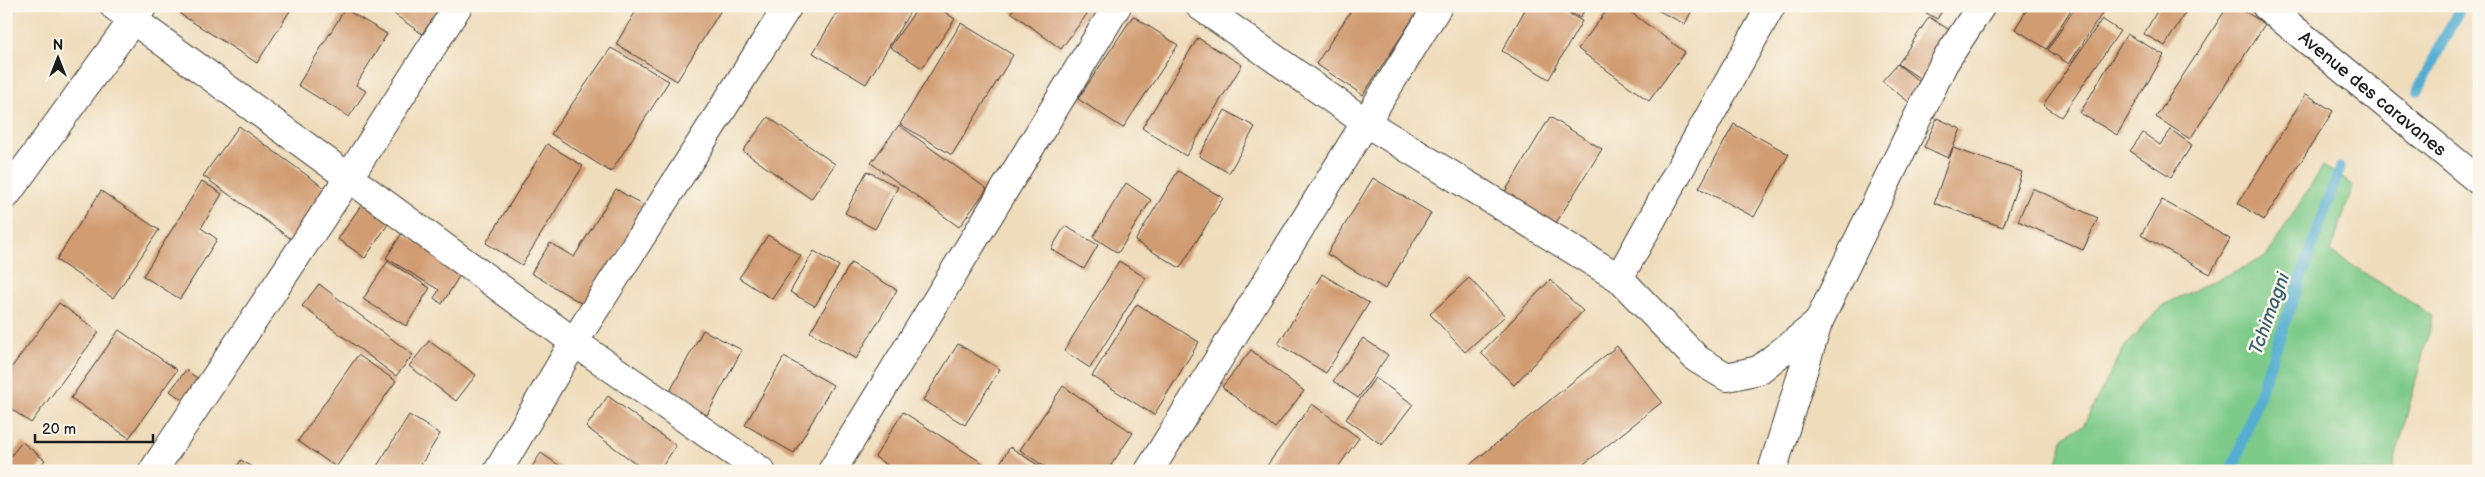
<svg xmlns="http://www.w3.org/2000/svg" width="2485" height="477" viewBox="0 0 2485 477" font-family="'Balsamiq Sans',sans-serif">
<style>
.green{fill:#7dca89;stroke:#4c7352}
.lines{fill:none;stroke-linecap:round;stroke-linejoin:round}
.stream{stroke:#54aed1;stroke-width:11}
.building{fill:#d19c72}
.minor-casing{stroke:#3c3934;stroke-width:30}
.minor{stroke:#fff;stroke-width:28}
.labels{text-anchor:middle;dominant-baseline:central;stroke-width:5;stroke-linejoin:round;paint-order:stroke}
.street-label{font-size:18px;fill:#1c1c1c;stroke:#fbf7ec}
.water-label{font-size:19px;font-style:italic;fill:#355e6d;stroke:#fbf7ec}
</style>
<rect width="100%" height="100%" fill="#fbf7ec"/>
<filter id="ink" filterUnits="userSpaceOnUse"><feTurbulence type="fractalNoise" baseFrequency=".02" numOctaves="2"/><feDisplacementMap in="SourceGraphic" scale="10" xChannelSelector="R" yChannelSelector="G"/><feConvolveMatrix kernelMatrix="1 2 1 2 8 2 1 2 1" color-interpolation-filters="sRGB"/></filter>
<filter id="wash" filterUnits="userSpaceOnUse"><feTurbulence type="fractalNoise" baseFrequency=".0096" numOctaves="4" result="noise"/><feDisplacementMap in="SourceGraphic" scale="20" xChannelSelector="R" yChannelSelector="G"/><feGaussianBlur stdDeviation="1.12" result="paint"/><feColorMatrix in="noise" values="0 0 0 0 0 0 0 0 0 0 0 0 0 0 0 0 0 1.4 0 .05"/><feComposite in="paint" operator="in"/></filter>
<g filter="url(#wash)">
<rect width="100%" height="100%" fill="#efdcbb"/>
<!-- green -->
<path class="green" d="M2323 166 2353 185 2331 252 2433 316 2392 471H2055L2064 436 2083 426 2125 346 2163 305 2266 257Z"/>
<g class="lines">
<!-- stream -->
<path class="stream" d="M2418 90 2461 6
M2232 471 2340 168"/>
</g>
<g id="blocks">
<!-- building -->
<path class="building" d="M185 6H293L257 63 180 14Z
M383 6H442L422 34Z
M639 6H715L721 10 677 81 616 44Z
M841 6 913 7 866 84 813 53Z
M919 6H936L955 19 922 68 890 47Z
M1016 6H1093L1061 49 1011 12Z
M1354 6H1421L1363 95 1316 64Z
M1527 6H1556L1582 21 1549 79 1502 51Z
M1558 6H1587L1580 18Z
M1610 6H1622L1685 52 1649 101 1578 49Z
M1649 6H1694L1685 24Z
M1914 6H1945L1937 19Z
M2029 6H2073L2047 49 2015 29Z
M2076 6H2107L2069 64 2048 50Z
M2160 6H2189L2165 46 2144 34Z
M2228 6H2236L2265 24 2190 139 2156 117Z
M345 9 387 34 356 85 366 91 349 117 298 85Z
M1133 16 1178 45 1123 128 1078 99Z
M1929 17 1956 34 1924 81 1898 64Z
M2102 19 2120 31 2061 117 2043 105Z
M961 23 1013 55 952 155 900 124Z
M2127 34 2164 55 2117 135 2080 113Z
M1198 38 1242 65 1186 156 1142 128Z
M611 48 669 81 611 172 551 134Z
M1897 64 1924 85 1910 103 1882 81Z
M2306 94 2333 111 2264 220 2238 203Z
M1225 110 1255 127 1229 173 1199 156Z
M768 117 835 164 811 199 743 151Z
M1550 117 1602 149 1551 231 1500 200Z
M1937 118 1961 129 1948 158 1924 147Z
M1734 124 1789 154 1754 217 1699 188Z
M899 125 987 189 959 227 871 163Z
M239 126 330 192 294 241 203 176Z
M2171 130 2192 145 2171 177 2130 151 2143 133 2160 145Z
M547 144 583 166 522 265 486 243Z
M1953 148 2022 172 2003 227 1934 203Z
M867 171 898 187 875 229 845 213Z
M1178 171 1223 198 1180 268 1135 241Z
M1373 178 1431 213 1385 289 1327 254Z
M202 181 222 194 201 228 217 239 180 299 143 276Z
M1126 183 1151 200 1118 253 1093 237Z
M2032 188 2098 218 2083 250 2018 221Z
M616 189 646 207 586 306 531 273 550 243 574 257Z
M101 191 159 230 113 298 56 260Z
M2162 200 2230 239 2210 274 2141 235Z
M364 201 391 220 365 258 338 239Z
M1065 226 1098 245 1084 269 1051 249Z
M402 233 463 270 442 304 434 298 439 290 386 258Z
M768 235 801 256 772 299 739 278Z
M814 251 839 266 815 306 790 292Z
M388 261 430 288 406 326 363 299Z
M1119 261 1146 278 1090 368 1064 351Z
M851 263 897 290 856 359 810 332Z
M1322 274 1369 303 1326 373 1278 344Z
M1469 278 1505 316 1465 352 1430 314Z
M1550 280 1583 311 1514 385 1481 353Z
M319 284 413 355 396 376 302 306Z
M59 303 99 332 31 423 6 405V375Z
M1137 304 1199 342 1154 415 1092 376Z
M119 330 177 370 129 438 71 398Z
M703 330 742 350 707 415 668 395Z
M1363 338 1388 355 1358 398 1333 381Z
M429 341 476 375 456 401 409 366Z
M958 344 1000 369 965 425 923 400Z
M1617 346 1662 402 1575 471H1462Z
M1251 350 1304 391 1275 428 1222 387Z
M358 355 396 381 336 467 298 441Z
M784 357 833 385 794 453 745 425Z
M186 370 209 387 193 408 170 391Z
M1375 378 1413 404 1382 445 1346 419Z
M1063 386 1133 433 1107 471H1051L1020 450Z
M608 396 676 446 659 471H646L586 427Z
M1312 404 1359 438 1335 471H1263Z
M903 412 992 469 991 471H896L875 457Z
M409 415 440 434 417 471H374Z
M22 442 45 460 36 471H6V462Z
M1010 447 1047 471H995Z
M541 453 567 471H529Z
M241 460 258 471H234Z"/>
</g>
</g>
<g filter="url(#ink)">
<use href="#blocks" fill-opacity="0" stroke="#3c3934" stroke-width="1"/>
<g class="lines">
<defs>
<g id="minor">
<path d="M114 6 574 342 788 6"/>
<path d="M1200 6 1365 122 1619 278 1697 359 1727 377 1759 370 1818 323"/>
<path id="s1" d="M2266 6 2479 181"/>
<path d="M6 195 143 6"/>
<path d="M1619 278 1771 6"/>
<path d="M153 471 349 177 458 6"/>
<path d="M498 471 574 342 761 471"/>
<path d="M832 471 1117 6"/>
<path d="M1149 471 1438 6"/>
<path d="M1772 471 1818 323 1944 63 1981 6"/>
</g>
</defs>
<!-- minor casing -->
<use href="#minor" class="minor-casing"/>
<!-- minor -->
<use href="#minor" class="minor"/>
</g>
</g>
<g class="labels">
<!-- street labels -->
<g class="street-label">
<text stroke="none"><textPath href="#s1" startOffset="138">Avenue des caravanes</textPath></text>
</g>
<!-- water labels -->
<g class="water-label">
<text transform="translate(2270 314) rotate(-70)">Tchimagni</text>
</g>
</g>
<!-- margin -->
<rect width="2485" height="477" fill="none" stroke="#fbf7ec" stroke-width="25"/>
<!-- north arrow -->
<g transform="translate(58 58)" stroke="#fbf7ec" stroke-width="4" paint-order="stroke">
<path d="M0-4L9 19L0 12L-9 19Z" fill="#1c1c1c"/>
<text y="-8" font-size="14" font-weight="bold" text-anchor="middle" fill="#1c1c1c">N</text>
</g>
<!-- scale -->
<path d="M35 434v8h118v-8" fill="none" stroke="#1c1c1c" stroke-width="2.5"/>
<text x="42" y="434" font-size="15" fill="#1c1c1c" stroke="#fbf7ec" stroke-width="4" paint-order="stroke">20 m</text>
</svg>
